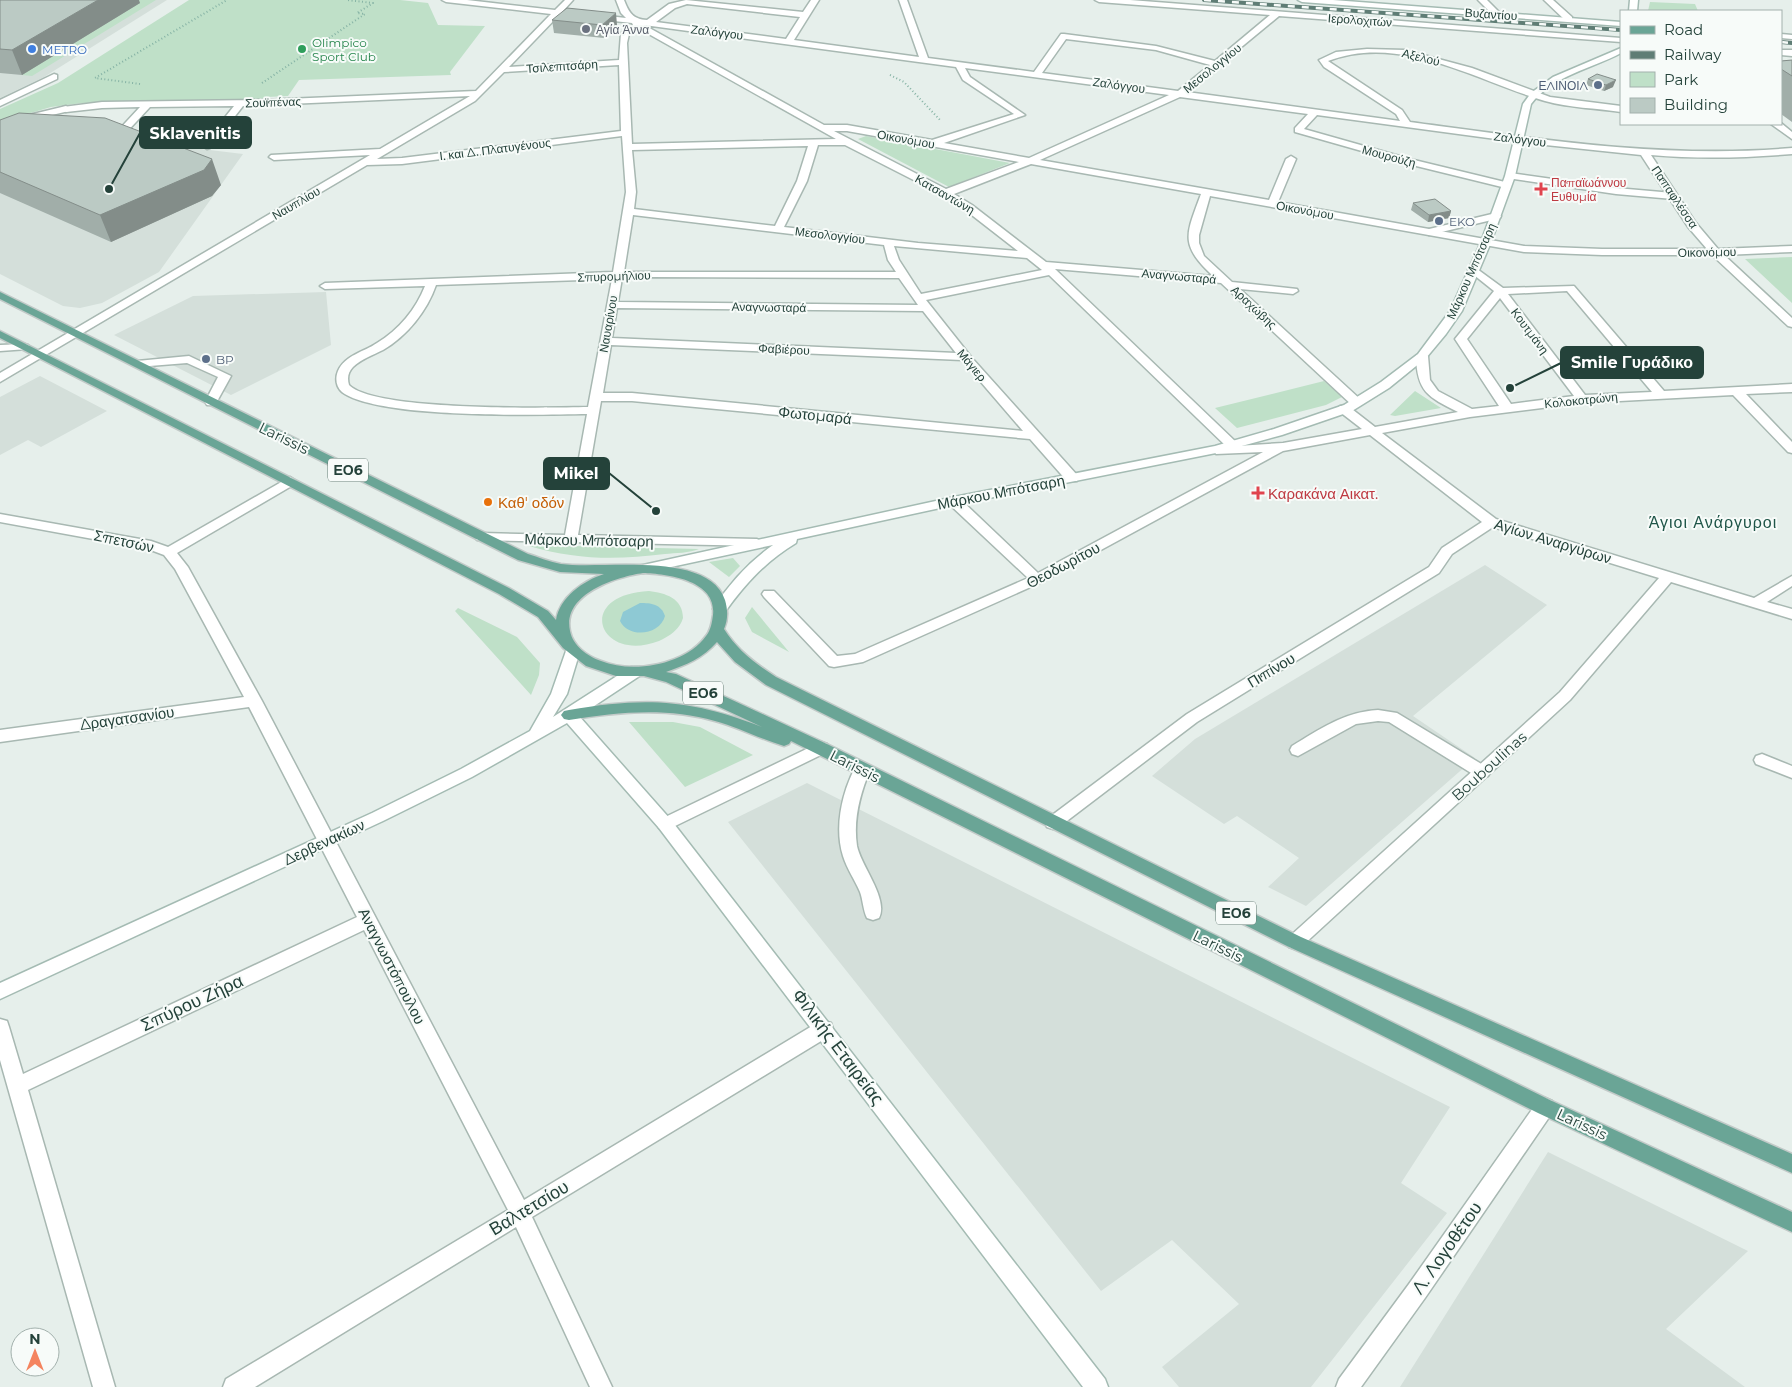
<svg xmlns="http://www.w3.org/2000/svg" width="1792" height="1387" viewBox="0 0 1792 1387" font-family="Montserrat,sans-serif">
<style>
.built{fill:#d4dfda}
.green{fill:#bfe0c8}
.water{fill:#8ec9d4}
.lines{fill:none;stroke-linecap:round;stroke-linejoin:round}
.lane-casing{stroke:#a8b8b2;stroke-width:3}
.street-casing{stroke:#a8b8b2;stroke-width:3}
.secondary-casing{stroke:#a4bbb3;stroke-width:3}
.primary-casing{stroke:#c2cac8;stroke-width:3}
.path{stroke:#86b3a5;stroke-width:2;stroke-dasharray:1 2.5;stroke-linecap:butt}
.lane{fill:#fff;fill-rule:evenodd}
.street{fill:#fff;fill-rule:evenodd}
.secondary{fill:#fff;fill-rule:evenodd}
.primary{fill:#6aa596;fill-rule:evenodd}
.rail-casing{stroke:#5f7d75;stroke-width:4}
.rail{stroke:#f7fbf9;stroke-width:2.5;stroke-dasharray:7;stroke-linecap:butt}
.wall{fill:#a1aea9}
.shaded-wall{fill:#838d89}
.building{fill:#bbcac4;stroke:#838d89}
.worship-dot{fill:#6b7280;stroke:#f7fbf9;stroke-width:2}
.shop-dot{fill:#3f7fe0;stroke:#f7fbf9;stroke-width:2}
.leisure-dot{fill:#2e9e5b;stroke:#f7fbf9;stroke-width:2}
.service-dot{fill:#5c6f8a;stroke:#f7fbf9;stroke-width:2}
.health-dot{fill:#e0444e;stroke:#f7fbf9;stroke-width:2}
.food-dot{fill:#e8710a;stroke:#f7fbf9;stroke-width:2}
.labels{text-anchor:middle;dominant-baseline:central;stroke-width:4;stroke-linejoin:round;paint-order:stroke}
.far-street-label{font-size:12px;fill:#24423a;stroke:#f7fbf9}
.far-worship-label{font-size:12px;fill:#5b616d;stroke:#f7fbf9;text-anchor:start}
.far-leisure-label{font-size:12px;fill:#27864d;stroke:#f7fbf9;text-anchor:start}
.far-shop-label{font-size:12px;fill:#366cbe;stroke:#f7fbf9;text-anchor:start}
.far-service-label{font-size:12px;fill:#4e5e75;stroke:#f7fbf9;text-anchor:start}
.far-health-label{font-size:12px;fill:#be3a42;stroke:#f7fbf9;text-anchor:start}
.shield{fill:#f7fbf9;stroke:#637a73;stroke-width:1}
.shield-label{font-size:14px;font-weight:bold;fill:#24423a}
.street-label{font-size:15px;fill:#24423a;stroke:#f7fbf9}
.health-label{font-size:15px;fill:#be3a42;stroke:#f7fbf9;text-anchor:start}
.food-label{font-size:15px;fill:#c56008;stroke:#f7fbf9;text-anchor:start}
.neighbourhood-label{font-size:16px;letter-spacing:1px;fill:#1f5548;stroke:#f7fbf9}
.near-street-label{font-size:18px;fill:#24423a;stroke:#f7fbf9}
.leader{fill:none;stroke:#24423a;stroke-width:2}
.callout-dot{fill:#24423a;stroke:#f7fbf9;stroke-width:2}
.callout{fill:#24423a;stroke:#24423a;stroke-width:2}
.callout-label{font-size:16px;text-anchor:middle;font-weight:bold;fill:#fff}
</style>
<rect width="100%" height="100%" fill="#e6efeb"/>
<!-- built -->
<path class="built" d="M46 0H167L44 77 0 98V26Z
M19 127 243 154 159 272 102 303 80 308 63 306 0 274V134Z
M326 292 331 345 231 395 114 335 193 296Z
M40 376 107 411 41 447 28 440 0 455V397Z
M1485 565 1547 605 1413 716 1475 758 1306 906 1268 887 1299 858 1237 816 1224 824 1152 776 1195 739Z
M807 783 1450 1107 1401 1183 1447 1213 1311 1387H1179L1162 1367 1239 1304 1172 1240 1101 1291 728 822Z
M1548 1152 1748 1251 1666 1329 1745 1387H1400Z"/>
<!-- green -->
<path class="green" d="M104 0H156L32 76 22 75Z
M189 0H400L428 3 438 25 485 26 450 72 451 75 299 80 288 96 267 97 266 99 82 103 51 107 0 122V109L58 83Z
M1650 2 1695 4 1698 11H1648Z
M866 136 1010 163 949 187 858 139Z
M1792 257V303L1745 259Z
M1324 381 1342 397 1326 405 1237 428 1215 408Z
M1415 391 1441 408 1395 416 1390 415Z
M529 546 531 545 699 549C690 553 675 553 665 554 616 560 577 560 529 546Z
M733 558 740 566 729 577 709 562Z
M649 591C665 593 683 598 683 618 680 629 670 636 659 641 599 664 573 595 649 591Z
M752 607 789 652 752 632 745 618Z
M458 608 517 637 540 663 539 675 531 695 455 611Z
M629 722H673L700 727 753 755 685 787Z"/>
<!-- water -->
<path class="water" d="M640 603C651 603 661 604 665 616 660 635 629 639 620 621L623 612Z"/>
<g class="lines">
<defs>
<path id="lane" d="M54 74 57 75V79L0 106V100Z
M66 106 70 109 69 111 39 118 0 132V126L33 114Z
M1510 173 1616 188 1673 193 1678 196 1673 199 1616 194 1507 178V174Z
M1496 213 1501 216 1500 218 1429 235 1424 232 1425 230Z
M189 356 231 376 215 405H207L205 402 218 377 187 363 137 367 131 364 137 361Z
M1378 710 1397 713 1488 768 1490 772 1488 776 1482 778 1476 776 1389 722 1378 721 1356 724 1298 756 1292 754 1290 750 1292 746C1320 729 1344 712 1378 710Z
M862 764 868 766 870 770C860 794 853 819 857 846 861 866 889 899 879 918L873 920 867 918C863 910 863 900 860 892 855 880 847 869 843 856 834 827 842 792 856 766Z"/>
<path id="street" d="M442 0H467L555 10 565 0H573L563 11 626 18 621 13 616 0H624C629 13 633 19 647 20L669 4 686 0 803 12 811 0H819L794 40 919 57 899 0H907L928 58 1034 72 1061 34H1064L1156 46 1215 61 1270 15 1099 2 1095 0H1130L1621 38V42L1279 16 1187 92 1400 121 1396 114 1324 67 1319 60 1336 52 1367 49 1405 50 1472 68 1550 97 1621 106V112C1596 108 1569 108 1545 101 1477 81 1401 33 1328 61L1402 110 1410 122C1537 139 1664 159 1792 148V154C1745 158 1698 159 1651 155L1696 223 1718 249 1792 246V252L1724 255 1792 318V327L1788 326 1712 255H1602L1524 252 1210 196 1199 235V243L1204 256 1232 282 1297 289 1298 291 1293 294 1240 289 1361 400 1363 403 1357 407 1353 406 1221 283 1055 269 1236 442 1237 446 1283 443 1362 429 1340 412 1338 409 1340 406H1348L1375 427 1458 412C1428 397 1417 392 1416 356L1422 353 1428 356 1430 380 1438 391 1472 409 1499 406 1455 339 1494 291 1469 271 1468 269 1469 267 1473 266 1503 288 1574 286 1664 391 1792 384V392L1746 394 1792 442V453L1788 452 1733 395 1582 403 1470 417 1382 433 1496 519 1754 598 1792 576V586L1767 602 1792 609V619L1671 582 1570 700 1301 947 1295 949 1289 947 1286 942 1289 937 1560 692 1659 578 1493 527 1452 554 1439 573 1197 722 1059 827 1053 829 1047 827 1045 823 1047 819 1187 714 1429 567 1442 548 1482 522 1370 435 1283 451 1042 582 863 662 834 667 829 666 764 597 762 594 764 591H774L837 656 855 654 1028 578 949 504 948 501 949 498H959L1038 573 1263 452 1216 454 1214 451 1216 448 1227 447 1049 275 926 300 972 358 1077 475 1078 478 1077 481H1067L1030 439 632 401H601L578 535 757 539 764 543 762 546 477 540 475 537 477 534 482 533 565 535 587 414C538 415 378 419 342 392 336 387 335 378 338 371 345 355 364 352 377 343 399 330 416 309 425 286L325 289 320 286 325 283 613 272 626 192 622 136 402 164 367 165 0 382V373L370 155 274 160 269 157 271 155 380 149 470 96 243 106 210 148 207 149 202 146 234 106 150 107 122 137 119 138 114 135 140 107 102 108 66 112 62 109 63 107 102 102 262 100 476 91 551 14 446 2ZM687 4 800 17 786 39 656 22 675 8ZM559 15 632 23 633 25 621 33 619 60 509 67ZM644 25 956 67 963 80 1014 114 932 140 847 125H824ZM638 28 836 139 632 144 627 43 629 34ZM1066 39 1156 50 1210 65 1178 91 1042 73ZM619 65 621 131 402 158 377 159 475 101 504 72ZM965 68 1169 95 1029 158 944 143 1025 115 970 77ZM1180 97 1308 114 1295 128V132L1404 163 1506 188 1511 185 1509 183 1410 159 1304 129 1317 115 1518 142 1641 155 1688 227 1707 249H1602L1524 246 1278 202 1296 159 1291 156 1286 159 1269 200 1040 160ZM834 131H847L1019 162 946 189ZM818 145H845L943 195 964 209 1018 251 918 243 784 227 807 181ZM808 146 797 181 775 226 634 209 636 192 632 150ZM1031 164 1201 194C1186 235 1179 244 1213 276L1046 262 972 205 954 194ZM633 215 884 245 888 260 896 272H624ZM894 246 1027 258 1042 270 921 294 899 260ZM652 277 899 278 918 305 618 302 622 278ZM612 279 588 407C547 408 374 411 349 385 347 378 348 372 353 367 361 359 373 355 383 350 407 336 427 311 436 285ZM1567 291 1652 392 1585 395 1508 294ZM1500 298 1574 396 1511 404 1467 339ZM617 308 923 311 956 353 612 338ZM611 345 962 360 1023 431 632 393H603Z
M1478 0H1487L1501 14 1494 16Z
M1544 0H1553L1572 17V21H1566Z
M1781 34 1792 35V39L1781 38Z
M1781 50H1792V56L1781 55Z
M1781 123 1792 132V139L1771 124Z
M24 344 28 345 30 347 28 349 0 351V345Z
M290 477 296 481 295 484 177 553 188 567 262 701 524 1200 817 1023 824 1021 831 1023 833 1029 831 1035 532 1217 612 1387H590L516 1227 255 1387H223L226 1379 508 1210 364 930 28 1090 115 1387H93L0 1060V1019L7 1021 9 1027 23 1074 357 917 249 707 0 742V730L244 697 175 569 164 555 148 549 0 522V514L151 541 168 547Z
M821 742 827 744 829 748 827 752 671 828 665 830 659 828 657 824 659 820Z
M1762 754 1792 766V778L1756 764 1754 760 1756 756Z
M1545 1098 1552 1101 1555 1107 1552 1113 1425 1298 1361 1387H1336L1339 1379 1409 1284 1538 1101Z"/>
<path id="secondary" d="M1298 0H1333L1621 22V26L1302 2Z
M1630 0H1638L1637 11H1629Z
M1621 48V53C1591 69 1552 76 1531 104L1515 176 1491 242 1462 311 1446 334 1426 358 1389 388 1352 411 1282 435 1216 453 954 505 797 539 796 543C766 561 745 584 725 612H715L713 609C729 584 749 562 773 545L643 573 638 572 636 569 638 566 643 565 954 497 1215 446 1274 429 1344 405 1381 382 1418 354 1450 311 1481 242 1505 176 1523 104 1531 93 1553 77Z
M573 646 578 648 580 651 567 694 553 717 631 667H641L643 671 641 675 579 716 671 820 1105 1379 1108 1387H1083L659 828 567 723 472 777 383 821 0 999V983L372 813 461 769 530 731 551 694 566 651 568 648Z"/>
<path id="primary" d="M0 292 528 554C538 557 550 562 561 564 601 570 708 550 725 600 728 610 728 620 724 629 737 650 756 664 776 677L1301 937 1792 1154V1173L1289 947 766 685 735 662 717 642C703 658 686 665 666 672L676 674 827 744 1552 1101 1792 1212V1232L1538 1113 791 741 789 744 784 746C760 739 738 727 715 721 667 707 617 712 569 720L564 719 561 715 564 711 569 710C645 697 690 699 762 727L666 682 644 676H616L586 666 563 648 538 617 499 594 0 338V331L509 588 548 611 556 620C560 597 583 581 604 574L560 572 518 560 0 299ZM643 573C668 574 717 580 713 615 712 622 711 630 706 636 685 665 633 674 601 661 587 656 573 646 570 631 562 594 616 577 643 573Z"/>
</defs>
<!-- lane casing -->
<use href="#lane" class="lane-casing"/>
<!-- street casing -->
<use href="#street" class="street-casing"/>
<!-- secondary casing -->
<use href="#secondary" class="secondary-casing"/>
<!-- primary casing -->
<use href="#primary" class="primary-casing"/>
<!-- path -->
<path class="path" d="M890 75 904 82 941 121
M262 83 365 14 357 13 373 3 347 0
M140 84 95 78 227 0"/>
<!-- lane -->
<use href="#lane" class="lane"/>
<!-- street -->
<use href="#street" class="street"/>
<!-- secondary -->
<use href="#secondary" class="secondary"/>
<!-- primary -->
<use href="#primary" class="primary"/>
<defs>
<path id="rail" d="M1204 0 1621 30
M1781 42 1792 43"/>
</defs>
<!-- rail casing -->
<use href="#rail" class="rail-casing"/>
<!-- rail -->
<use href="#rail" class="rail"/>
</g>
<!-- wall -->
<path class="wall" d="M0 0 140 3 22 75 0 73Z
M552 20 617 25 604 38 554 33Z
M1792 60V122L1781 114V61Z
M1588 79 1613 87 1604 91 1586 85Z
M0 120 221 185 212 196 111 242 0 193Z
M1413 203 1451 211 1449 218 1428 222 1411 210Z"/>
<!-- shaded-wall -->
<path class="shaded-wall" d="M98 0H139L140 3 22 75 12 50Z
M616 13 617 25 604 38 602 25Z
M1616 80 1613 87 1604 91 1606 85Z
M212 159 221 185 212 196 111 242 100 215Z
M1451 211 1449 218 1428 222 1429 215Z"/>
<!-- building -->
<path class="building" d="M0 0H98L12 50 0 49Z
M567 8 616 13 602 25 552 20Z
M1792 60V76L1781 69V61Z
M1597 74 1616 80 1606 85 1588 79Z
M19 113 105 118 212 159 204 170 100 215 0 172V120Z
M1435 199 1451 211 1429 215 1413 203Z"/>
<!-- markers -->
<circle class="worship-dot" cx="586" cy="29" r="5"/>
<circle class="shop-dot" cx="32" cy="49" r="5"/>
<circle class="leisure-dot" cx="302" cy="49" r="5"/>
<g class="service-dot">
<circle cx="1598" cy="85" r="5"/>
<circle cx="1439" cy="221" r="5"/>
<circle cx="206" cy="359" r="5"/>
</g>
<g class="health-dot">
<path d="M1538.5 181.5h5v5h5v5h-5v5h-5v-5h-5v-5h5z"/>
<path d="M1255.5 485.5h5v5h5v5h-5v5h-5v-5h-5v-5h5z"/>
</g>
<circle class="food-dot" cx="488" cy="502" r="5"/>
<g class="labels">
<!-- far-street labels -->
<g class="far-street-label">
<text transform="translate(1491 14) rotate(4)">Βυζαντίου</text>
<text transform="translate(1360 20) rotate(4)">Ιερολοχιτών</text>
<text transform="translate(717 32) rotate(7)">Ζαλόγγου</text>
<text transform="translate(1421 57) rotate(14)">Αξελού</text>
<text transform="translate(562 66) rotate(-4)">Τσιλεπιτσάρη</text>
<text transform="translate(1212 68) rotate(-39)">Μεσολογγίου</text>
<text transform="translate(1119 85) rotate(8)">Ζαλόγγου</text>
<text transform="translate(273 102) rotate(-2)">Σουϊπένας</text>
<text transform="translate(906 139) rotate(10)">Οικονόμου</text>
<text transform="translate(1520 139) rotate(7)">Ζαλόγγου</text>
<text transform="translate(495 149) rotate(-7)">Ι. και Δ. Πλατυγένους</text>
<text transform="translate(1389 156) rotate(15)">Μουρούζη</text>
<text transform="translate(945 194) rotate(30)">Κατσαντώνη</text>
<text transform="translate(1675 197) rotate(56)">Παπαφλέσσα</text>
<text transform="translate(296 203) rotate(-30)">Ναυπλίου</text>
<text transform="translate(1305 210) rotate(10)">Οικονόμου</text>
<text transform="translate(830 235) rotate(7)">Μεσολογγίου</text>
<text transform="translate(1707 252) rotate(-1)">Οικονόμου</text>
<text transform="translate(1471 271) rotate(-66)">Μάρκου Μπότσαρη</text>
<text transform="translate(614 276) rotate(-2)">Σπυρομήλιου</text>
<text transform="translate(1179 276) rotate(5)">Αναγνωσταρά</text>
<text transform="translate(769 307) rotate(1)">Αναγνωσταρά</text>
<text transform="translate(1254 307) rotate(43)">Αραχώβης</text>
<text transform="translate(608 324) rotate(-80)">Ναυαρίνου</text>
<text transform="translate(1530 331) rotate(53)">Κουτμάνη</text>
<text transform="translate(784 349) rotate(3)">Φαβιέρου</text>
<text transform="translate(972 365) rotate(50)">Μάγιερ</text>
<text transform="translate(1581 400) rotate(-6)">Κολοκοτρώνη</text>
</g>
<!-- far-worship labels -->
<g class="far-worship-label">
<text x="596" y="29">Αγία Άννα</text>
</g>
<!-- far-leisure labels -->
<g class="far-leisure-label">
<text x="312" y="42">Olimpico<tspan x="312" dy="14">Sport Club</tspan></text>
</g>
<!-- far-shop labels -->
<g class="far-shop-label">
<text x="42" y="49">METRO</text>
</g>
<!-- far-service labels -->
<g class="far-service-label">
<text x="1588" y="85" text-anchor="end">ΕΛΙΝΟΙΛ</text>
<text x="1449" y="221">EKO</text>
<text x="216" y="359">BP</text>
</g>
<!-- far-health labels -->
<g class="far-health-label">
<text x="1551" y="182">Παπαϊωάννου<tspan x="1551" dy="14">Ευθυμία</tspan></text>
</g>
<!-- shield labels -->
<g class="shield">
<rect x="328" y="458.5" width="40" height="23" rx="4"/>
<rect x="683" y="681.5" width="40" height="23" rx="4"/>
<rect x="1216" y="901.5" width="40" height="23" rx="4"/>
</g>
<g class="shield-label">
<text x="348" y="470">ΕΟ6</text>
<text x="703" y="693">ΕΟ6</text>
<text x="1236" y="913">ΕΟ6</text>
</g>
<!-- street labels -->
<g class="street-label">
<text transform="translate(815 415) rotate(6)">Φωτομαρά</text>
<text transform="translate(284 438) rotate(26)">Larissis</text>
<text transform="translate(1001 492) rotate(-11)">Μάρκου Μπότσαρη</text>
<text transform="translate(589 540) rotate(1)">Μάρκου Μπότσαρη</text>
<text transform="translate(124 541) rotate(12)">Σπετσών</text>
<text transform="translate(1553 541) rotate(17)">Αγίων Αναργύρων</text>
<text transform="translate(1063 565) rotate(-28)">Θεοδωρίτου</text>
<text transform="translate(1271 670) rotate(-31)">Πιπίνου</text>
<text transform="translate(127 718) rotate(-8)">Δραγατσανίου</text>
<text transform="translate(855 766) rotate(27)">Larissis</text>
<text transform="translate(1489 766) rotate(-42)">Bouboulinas</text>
<text transform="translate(324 842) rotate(-25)">Δερβενακίων</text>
<text transform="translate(1218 946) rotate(26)">Larissis</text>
<text transform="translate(392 966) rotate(63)">Αναγνωστόπουλου</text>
<text transform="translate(1582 1124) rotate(25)">Larissis</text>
</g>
<!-- health labels -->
<g class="health-label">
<text x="1268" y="493">Καρακάνα Αικατ.</text>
</g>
<!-- food labels -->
<g class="food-label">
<text x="498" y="502">Καθ' οδόν</text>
</g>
<!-- neighbourhood labels -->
<g class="neighbourhood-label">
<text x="1713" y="522">Άγιοι Ανάργυροι</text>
</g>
<!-- near-street labels -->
<g class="near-street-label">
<text transform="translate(192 1003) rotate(-25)">Σπύρου Ζήρα</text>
<text transform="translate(838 1047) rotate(53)">Φιλικής Εταιρείας</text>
<text transform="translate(529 1208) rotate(-31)">Βαλτετσίου</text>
<text transform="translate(1447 1248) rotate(-55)">Λ. Λογοθέτου</text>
</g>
</g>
<!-- callouts -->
<path class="leader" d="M109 189L140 133M1510 388L1561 363M656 511L609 473"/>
<g class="callout-dot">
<circle cx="109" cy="189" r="5"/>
<circle cx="1510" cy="388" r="5"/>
<circle cx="656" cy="511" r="5"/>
</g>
<g class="callout">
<rect x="140" y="117" width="111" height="31" rx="5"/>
<rect x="1561" y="347" width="142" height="31" rx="5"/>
<rect x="544" y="458" width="65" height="31" rx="5"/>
</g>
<g class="callout-label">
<text x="195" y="139">Sklavenitis</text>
<text x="1632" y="368">Smile Γυράδικο</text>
<text x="576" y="479">Mikel</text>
</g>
<!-- legend -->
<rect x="1620" y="10" width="162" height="115" fill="#f7fbf9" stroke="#a3b1ad"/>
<rect x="1630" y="26" width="25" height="8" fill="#6aa596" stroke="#a3b1ad"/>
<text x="1664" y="35" font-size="15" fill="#24423a">Road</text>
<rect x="1630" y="51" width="25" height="8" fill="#5f7d75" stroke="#a3b1ad"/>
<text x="1664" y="60" font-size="15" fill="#24423a">Railway</text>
<rect x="1630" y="72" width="25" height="15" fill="#bfe0c8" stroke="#a3b1ad"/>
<text x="1664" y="85" font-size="15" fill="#24423a">Park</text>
<rect x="1630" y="98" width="25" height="15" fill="#bbcac4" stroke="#a3b1ad"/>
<text x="1664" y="110" font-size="15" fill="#24423a">Building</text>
<!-- north arrow -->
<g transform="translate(35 1352)"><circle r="24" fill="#f7fbf9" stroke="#a3b1ad"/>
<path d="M0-4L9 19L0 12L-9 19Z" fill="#f4845f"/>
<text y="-8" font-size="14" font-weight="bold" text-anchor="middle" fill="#24423a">N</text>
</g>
</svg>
